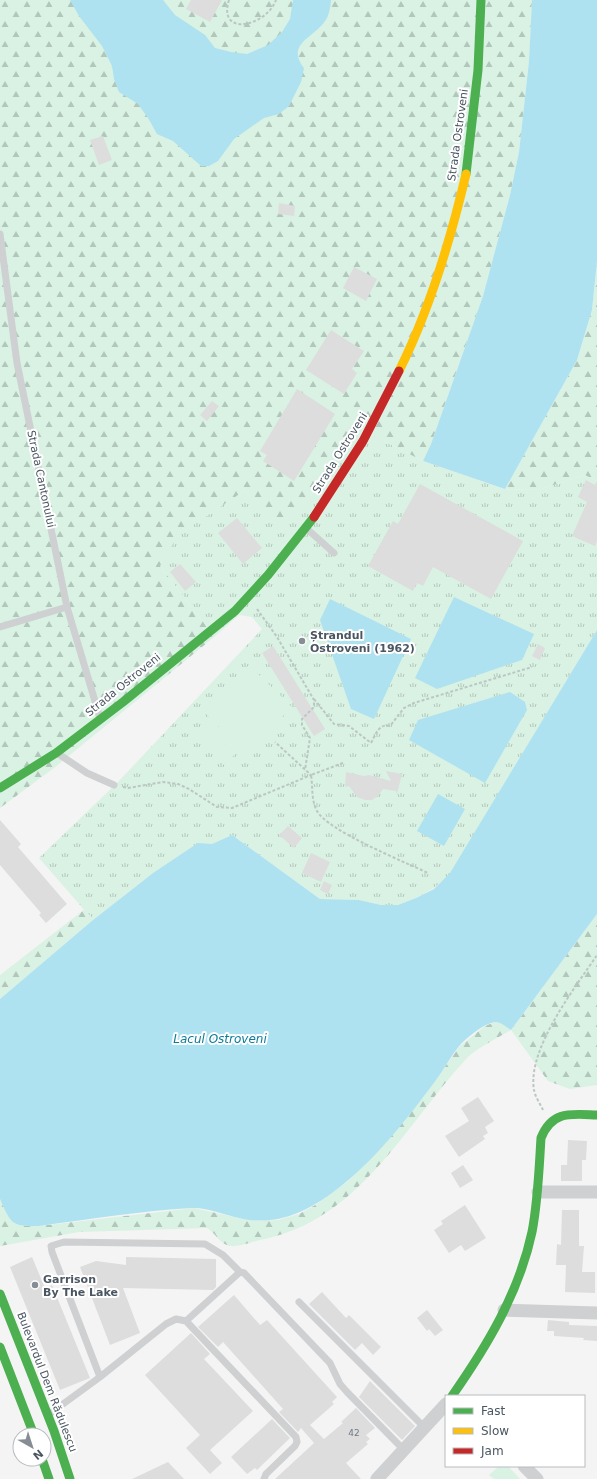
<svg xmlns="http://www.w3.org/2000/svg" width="597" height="1479" viewBox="0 0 597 1479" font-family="'DejaVu Sans',sans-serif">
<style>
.grass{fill:url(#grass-tufts)}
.forest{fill:url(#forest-firs)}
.pitch{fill:#d9f2e3}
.water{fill:#aee2f0}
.building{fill:#ddddde}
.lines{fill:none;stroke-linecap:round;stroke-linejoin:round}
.path{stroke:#bcc7c4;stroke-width:2;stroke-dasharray:3 2;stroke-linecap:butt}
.lane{stroke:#ced0d2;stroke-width:7}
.street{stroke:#ced0d2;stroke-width:13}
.fast{stroke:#4caf50;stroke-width:9}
.slow{stroke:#ffc107;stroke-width:9}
.jam{stroke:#c62828;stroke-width:9}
.poi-dot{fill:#868d94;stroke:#fff;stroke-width:1.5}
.labels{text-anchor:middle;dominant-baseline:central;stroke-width:4;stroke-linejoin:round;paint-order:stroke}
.number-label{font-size:9px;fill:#707881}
.street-label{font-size:11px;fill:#4a5661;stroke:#fff}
.poi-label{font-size:11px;font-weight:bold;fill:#4a5661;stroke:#fff;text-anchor:start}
.water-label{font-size:12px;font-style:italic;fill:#0c7c9b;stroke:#fff}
</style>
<defs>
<pattern id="grass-tufts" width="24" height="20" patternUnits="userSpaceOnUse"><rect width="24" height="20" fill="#d9f2e3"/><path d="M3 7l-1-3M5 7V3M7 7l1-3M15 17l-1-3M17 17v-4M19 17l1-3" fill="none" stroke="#b2c7bb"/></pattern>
<pattern id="forest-firs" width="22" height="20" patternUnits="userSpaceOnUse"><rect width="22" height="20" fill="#d9f2e3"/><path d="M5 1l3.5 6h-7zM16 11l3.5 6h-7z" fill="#b2c7bb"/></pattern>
</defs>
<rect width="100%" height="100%" fill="#f4f4f4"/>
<!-- grass -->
<path class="grass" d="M357 426 368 433 423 461 505 489 538 490 585 475 597 481V630L450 874 434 888 416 898 398 905H381L359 900 320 899 232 835 212 844H198L153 873 93 920 39 858 118 782 262 629 252 617 239 615 213 638 204 623 160 566 177 535 244 491 281 529 312 494Z"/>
<!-- forest -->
<path class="forest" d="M0 0H532L529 61 519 152 510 195 483 296 431 444 423 461 368 433 357 426 312 494 281 530 244 491 178 535 160 566 204 623 213 638 54 768 0 808Z
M597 261V481L585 475 538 490 505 489 577 360 592 310Z
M85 909 93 920 0 999V975Z
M597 914V1085L570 1089 548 1081 511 1030C498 1038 477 1048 467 1058 404 1126 360 1221 260 1240 252 1242 239 1247 230 1246 219 1244 216 1233 207 1228L79 1232 0 1246V1199C12 1223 11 1227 39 1226L194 1208 243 1219 259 1221 278 1220 299 1214 317 1204 347 1182 371 1158 417 1105 460 1046 485 1026 495 1022 501 1023 511 1030Z"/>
<!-- pitch -->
<path class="pitch" d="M249 665 292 707 246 754 204 712Z
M204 725 235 754 224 765 194 735Z
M499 1466H508L520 1479H494L489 1475Z"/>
<!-- water -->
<path class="water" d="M70 0H163L175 15 205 35 215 48 231 52 247 54 268 45 282 32 290 19 293 0H331C330 10 329 18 321 26 309 39 287 46 304 68L301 82 289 106 279 114 264 118 234 139 218 161 209 166H201L173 141 157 134 148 118 138 104 119 92 114 79 112 66 102 46 79 16Z
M532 0H597V261L592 310 577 360 505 489 423 461 431 444 483 296 510 195 519 152 529 61Z
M454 597 534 634 522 660 437 689 415 678Z
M330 599 411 639 374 719 351 709 320 620Z
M597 630V914L511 1030C506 1027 501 1022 495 1022 483 1024 468 1037 460 1045 451 1056 444 1069 436 1080 411 1114 378 1156 346 1182 315 1208 280 1228 239 1218 225 1215 206 1207 192 1208 141 1211 90 1219 39 1226 11 1227 11 1223 0 1199V999L93 920 153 873 198 843 212 844 232 835 320 899 359 900 381 905H398L416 898 434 889 450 873Z
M510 692 525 702 527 710 485 783 409 740 418 720Z
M438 794 465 809 444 846 417 831Z"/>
<!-- building -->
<path class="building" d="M191 0H222L210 22 186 9Z
M103 136 112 160 99 165 90 140Z
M279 203 295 206 294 216 278 214Z
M354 267 377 279 366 301 343 288Z
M331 330 364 351 352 369 357 373 344 394 306 370Z
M297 389 335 414 294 481 263 461 267 455 260 451Z
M212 401 219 406 207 421 200 415Z
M586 480 595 485 597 481V541L595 546 572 536 587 502 578 497Z
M420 484 523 541 491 599 433 567 423 586 417 583 413 591 368 566 393 521 398 524Z
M237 518 262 548 243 564 218 533Z
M180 564 196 582 185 591 170 572Z
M538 644 545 648 540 660 532 656Z
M273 646 325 729 314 736 262 653Z
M386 771 402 774 397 794 396 791 383 789 378 796 372 800H365L357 797 349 786 345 787 346 772 364 776 369 775 391 781Z
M0 820 21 844 18 847 67 904 46 923 39 915 41 913 0 865Z
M288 826 302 838 294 848 279 835Z
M311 853 330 862 321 882 302 873Z
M324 881 332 885 328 894 320 890Z
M478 1097 494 1121 485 1127 488 1133 483 1136 485 1139 459 1157 445 1136 469 1121 461 1108Z
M568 1140 587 1141 586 1160H582V1181H561V1165H567Z
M463 1165 473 1180 460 1188 451 1173Z
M465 1205 486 1238 465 1251 461 1245 449 1253 434 1230 443 1224 441 1221Z
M562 1210H579V1246H584L582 1272H595V1293L565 1292 566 1265H556L557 1244 561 1245Z
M32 1257 45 1288 52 1285 90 1378 60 1390 10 1267Z
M126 1257 216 1259V1287L213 1290 123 1288 140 1333 110 1345 80 1267 96 1261 126 1265Z
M322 1292 346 1318 349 1315 381 1347 373 1355 362 1343 355 1350 309 1304Z
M234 1295 260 1325 267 1320 337 1397 332 1402 334 1404 310 1425 324 1439 343 1423 341 1422 356 1408 375 1428 366 1435 370 1439 366 1442 368 1444 346 1463 361 1479H275L314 1443 301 1428 298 1432 279 1412 283 1409 223 1342 218 1347 198 1327Z
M427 1310 443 1330 435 1336 429 1329 427 1331 417 1318Z
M548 1320 569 1322V1325L597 1326V1341L583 1340 584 1338 554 1336V1331H547Z
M191 1333 210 1354 204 1359 253 1411 210 1450 222 1463 210 1474 186 1448 200 1435 145 1375Z
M370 1381 415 1426 402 1440 359 1397Z
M272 1419 290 1438 257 1470 255 1468 247 1474 231 1457Z
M168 1462 184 1479H132Z"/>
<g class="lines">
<!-- path -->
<path class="path" d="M229 0C217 37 266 27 276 0
M257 609 277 637 314 700V707L302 719V725L310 738 305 770
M314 699 334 724 349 726 371 743C376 734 379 723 390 726L404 708 414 703 532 667
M343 763 311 775C313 787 311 800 317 811 328 831 405 862 428 873
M123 787 128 788 163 782 178 784 189 789 217 807 232 808 311 775 275 742
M543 1110C540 1104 535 1096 534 1090 527 1049 575 988 597 955"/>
<!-- lane -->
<path class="lane" d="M0 234 17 363 67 607 100 718
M306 528 334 553
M0 627 67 607
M57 753 87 773 114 785
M299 1302 425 1428
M186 1321 296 1437 297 1442 295 1446 266 1474 264 1479
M100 1377 52 1252 51 1246 64 1242 205 1244 223 1255 240 1272
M48 1415 100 1377 166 1324 176 1319 186 1321 240 1272 244 1273 330 1363 340 1384 347 1392 404 1450"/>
<!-- street -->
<path class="street" d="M538 1192H597
M504 1310 597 1313
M524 1466 537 1479
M377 1479 446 1404"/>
<!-- fast -->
<path class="fast" d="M466 174 478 70 481 0
M0 788 56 753 123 702 235 611 268 575 314 517
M0 1294 54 1431 70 1479
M0 1347 34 1435
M452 1396C487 1346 519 1293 532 1232 538 1201 539 1169 541 1138 552 1110 571 1114 597 1115
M42 1459 49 1479"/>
<!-- slow -->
<path class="slow" d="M399 371C430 309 450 242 466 174"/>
<!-- jam -->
<path class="jam" d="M314 517 363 441 399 371"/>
</g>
<!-- markers -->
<g class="poi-dot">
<circle cx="302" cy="641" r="4"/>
<circle cx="35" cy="1285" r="4"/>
</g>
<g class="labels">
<!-- number labels -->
<g class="number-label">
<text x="354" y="1433">42</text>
</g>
<!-- street labels -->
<g class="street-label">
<text transform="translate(458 135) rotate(-82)">Strada Ostroveni</text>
<text transform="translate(340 453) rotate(-58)">Strada Ostroveni</text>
<text transform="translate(41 479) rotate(78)">Strada Cantonului</text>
<text transform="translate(123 685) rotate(-39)">Strada Ostroveni</text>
<text transform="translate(47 1382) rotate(69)">Bulevardul Dem Rădulescu</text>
</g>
<!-- poi labels -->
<g class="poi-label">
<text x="310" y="635">Ștrandul<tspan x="310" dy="13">Ostroveni (1962)</tspan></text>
<text x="43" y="1279">Garrison<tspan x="43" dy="13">By The Lake</tspan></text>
</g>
<!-- water labels -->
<g class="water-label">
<text x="220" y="1039">Lacul Ostroveni</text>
</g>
</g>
<!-- legend -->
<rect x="445" y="1395" width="140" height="72" fill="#ffffff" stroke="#b7bbc0"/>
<rect x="453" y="1408" width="20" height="6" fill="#4caf50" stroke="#b7bbc0"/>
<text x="481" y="1415" font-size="12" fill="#4a5661">Fast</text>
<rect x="453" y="1428" width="20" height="6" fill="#ffc107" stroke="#b7bbc0"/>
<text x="481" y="1435" font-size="12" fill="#4a5661">Slow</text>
<rect x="453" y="1448" width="20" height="6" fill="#c62828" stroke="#b7bbc0"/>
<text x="481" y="1455" font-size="12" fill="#4a5661">Jam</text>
<!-- north arrow -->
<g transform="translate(32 1447) rotate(141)"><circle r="19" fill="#ffffff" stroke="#b7bbc0"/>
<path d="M0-3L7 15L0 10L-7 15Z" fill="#868d94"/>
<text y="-6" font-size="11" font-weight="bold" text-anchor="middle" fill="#4a5661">N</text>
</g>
</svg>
